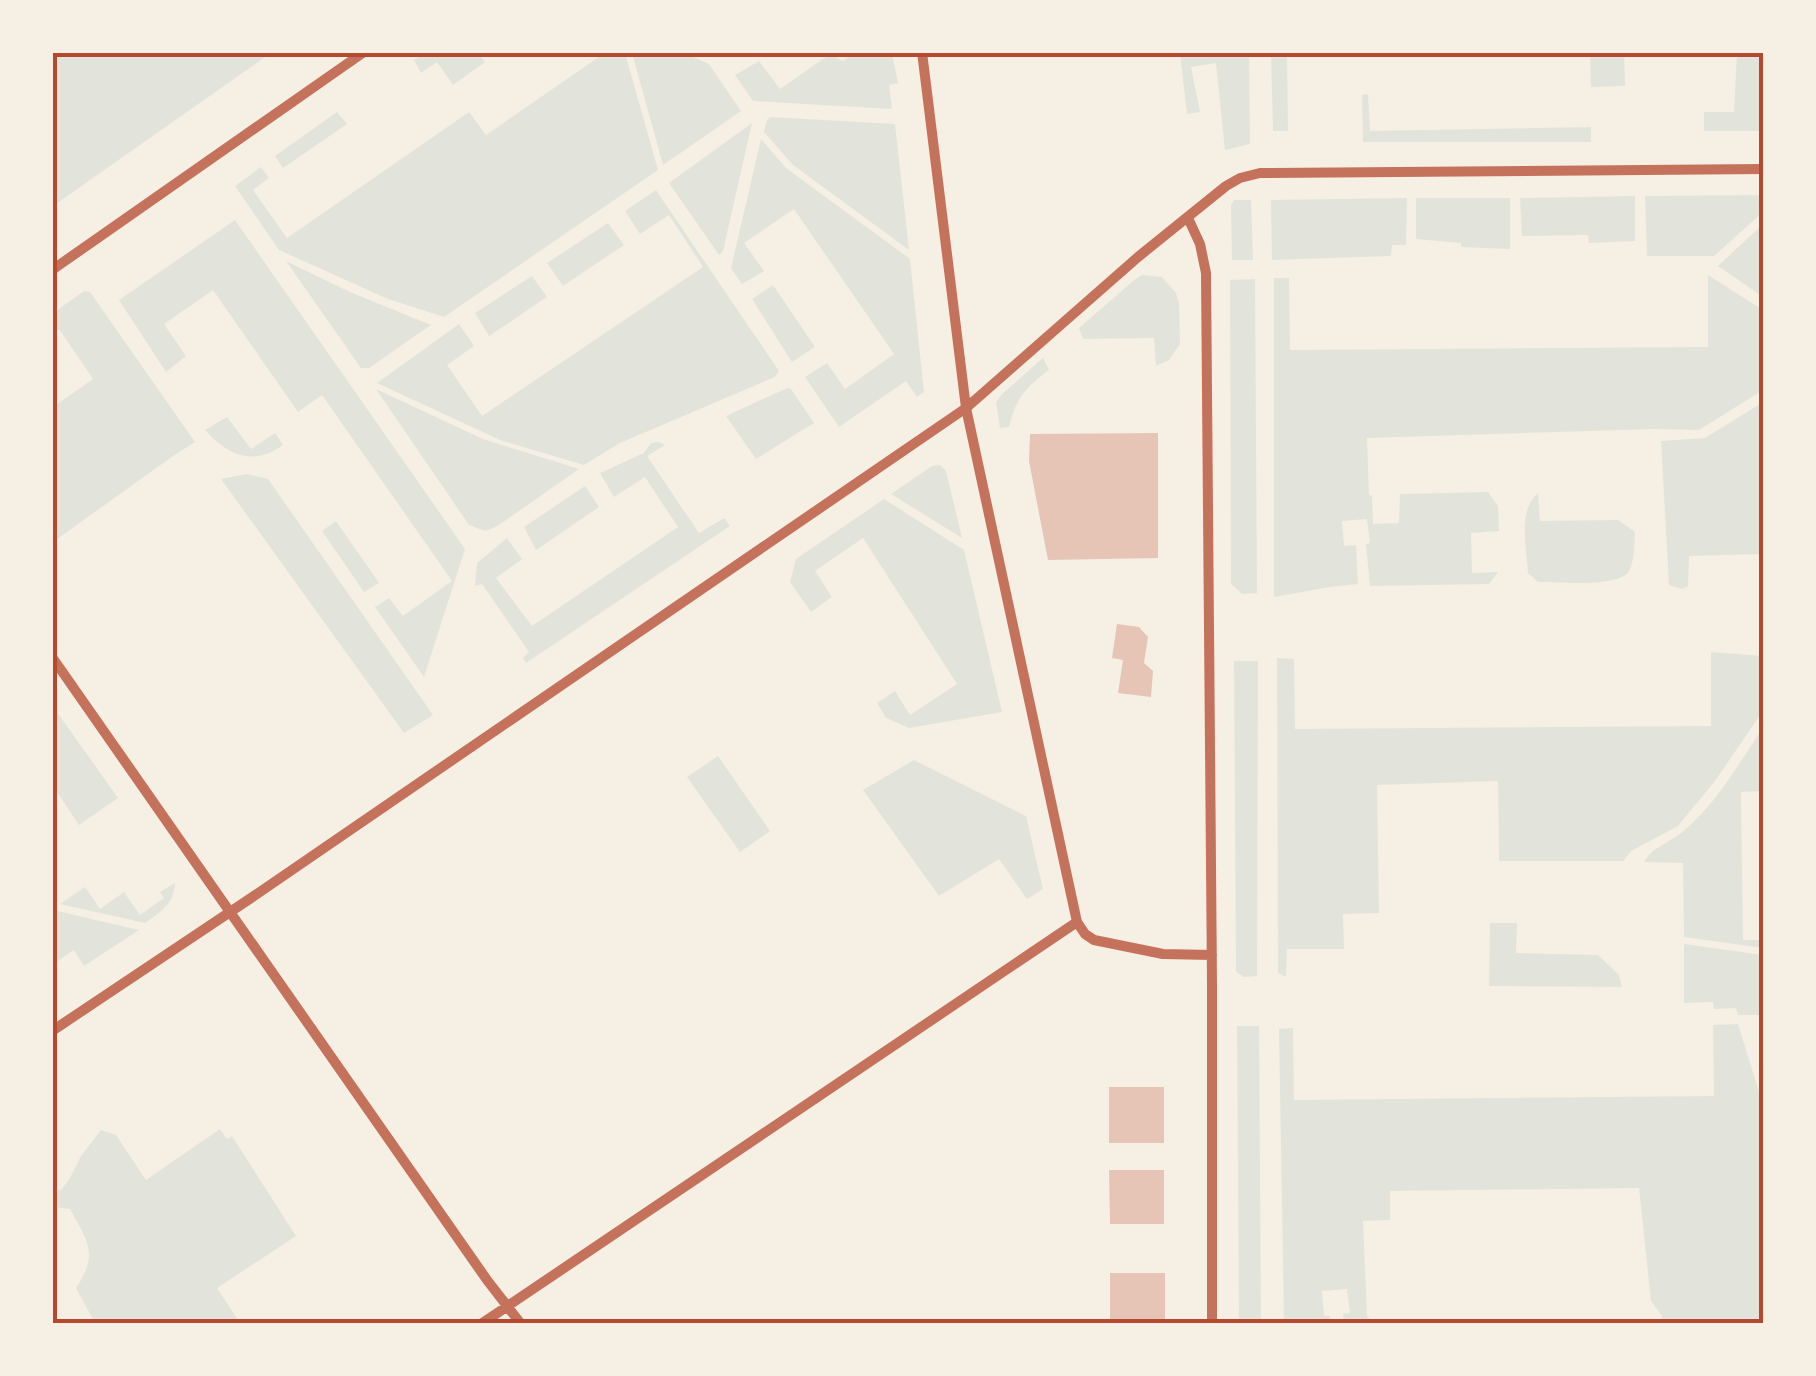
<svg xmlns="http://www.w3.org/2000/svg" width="1816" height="1376" viewBox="0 0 1816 1376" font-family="'DejaVu Sans',sans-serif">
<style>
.green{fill:#e2e4dc}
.building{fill:#e6c5b7}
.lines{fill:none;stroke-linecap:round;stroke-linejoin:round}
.minor{stroke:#c5725c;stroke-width:10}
.neatline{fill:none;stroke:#b5482f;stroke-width:4}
</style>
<rect width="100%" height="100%" fill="#f6efe4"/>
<!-- green -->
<path class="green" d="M53 52H271V53L53 206Z
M606 52 625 53 658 170 444 317 388 299 279 250 235 186 261 167 269 178 253 190 287 238 469 112 486 135Z
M478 53 485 62 453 85 437 62 421 73 414 60 425 53Z
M632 53H685L709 64 741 111 663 165Z
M855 53H892L898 83 889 85 892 109 753 101 735 75 759 61 780 89 830 54 843 61Z
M1180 53H1249L1250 144 1225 150 1216 63 1191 67 1200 112 1187 114Z
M1271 53H1287L1288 131H1273Z
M1590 53H1624L1625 86 1591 87Z
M1737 53H1763V131H1704V112H1734Z
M1368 94 1370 131 1591 127V142H1363L1362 95Z
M337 112 347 124 283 168 275 156Z
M770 117 895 124 909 250 793 165 764 132 767 120Z
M752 123 723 251 719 255 669 183Z
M761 139 786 168 910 259 923 383 924 392 917 397 906 381 839 427 805 377 827 363 845 389 894 354 794 209 744 243 764 271 742 284 731 268Z
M656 190 779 371 775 377 620 443 584 465 500 440 377 383 459 324 474 346 447 365 482 416 703 267 669 215 640 234 625 211Z
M1763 195V212L1714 256H1647L1645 196Z
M1635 196V241L1589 243 1588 235 1522 236 1520 198Z
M1407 198 1406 245H1392L1391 256 1272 260 1271 200Z
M1416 198H1510V249L1461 247V243L1416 239Z
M1234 200H1251L1253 260H1232L1231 205Z
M235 220 465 549 424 677 375 607 389 598 403 616 452 581 322 395 298 412 213 290 164 324 186 356 166 372 119 300Z
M608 223 624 245 563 286 547 263Z
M1763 224V297L1718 266Z
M286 261 350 292 431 325 369 368H361Z
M1142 275 1162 277 1176 293 1179 303 1180 344 1169 360 1156 366 1154 338 1083 339 1079 328 1133 281Z
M1708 275 1763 310V390L1699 430 1653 429 1367 438 1369 495 1372 496 1373 524 1399 523 1400 494 1488 492 1498 506 1499 531 1471 533 1472 573 1498 572 1489 584 1370 586 1366 544 1370 543 1367 519 1342 521 1344 546 1356 545 1358 584 1330 587 1274 597V278H1289L1290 350 1708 347Z
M532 276 547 297 489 336 475 313Z
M1255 279 1257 593 1242 594 1231 584 1230 280Z
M773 285 815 347 792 362 752 299Z
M84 291 90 292 195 442 173 456 53 542V407L93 379 59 329 53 333V313Z
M1043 358 1049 370C1027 386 1015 399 1009 427L1000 428 996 402 1002 394Z
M787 388 791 389 814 423 756 459 726 416Z
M376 389 483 439 579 469 496 527 485 531 469 525Z
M1763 402V554L1689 556 1688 586 1682 589 1669 585 1661 441 1705 438Z
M227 417 251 449 275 433 283 445C253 467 227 455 205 430Z
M658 442 665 445 647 456 699 533 724 518 730 526 526 663 523 658 529 652 482 584 475 586 477 563 507 538 522 559 496 578 532 626 678 527 645 477 614 497 600 473 644 453 651 443Z
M940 465 946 471 962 538 891 494 932 466Z
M247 474 268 479 433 715 404 733 221 479Z
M585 486 599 507 536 550 524 527Z
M1538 493 1540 521 1618 520 1635 532C1634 544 1635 560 1629 571 1619 588 1558 582 1538 582L1528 573C1527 549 1517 510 1538 493Z
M884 499 964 550 1002 712 909 728 886 718 877 703 895 691 910 715 957 684 863 538 815 571 832 597 811 612 790 582 796 559Z
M336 521 379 583 364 592 322 531Z
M1711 652 1763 656V711L1715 781 1678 826 1631 851 1623 861H1499L1498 781 1377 785 1379 913 1343 914 1344 949H1287L1286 977 1278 973 1277 658 1294 659 1295 729 1711 726Z
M1234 661H1258L1257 976 1244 977 1236 972Z
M52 705 118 798 79 825 53 786V739L56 737 53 731Z
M1763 728V791L1741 792 1743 940H1763V948L1684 937 1683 863 1644 862C1651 848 1669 843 1681 833 1716 805 1738 764 1763 728Z
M718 756 770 831 740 852 687 777Z
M914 760 1026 816 1043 889 1027 899 999 859 939 896 863 790Z
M175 883C174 904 161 912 145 923L60 904 85 887 100 909 124 892 140 915 164 898 160 892Z
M53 910 139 930 84 966 74 950 53 964Z
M1490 923H1517L1516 953 1598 955 1619 975 1622 987 1489 986Z
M1684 944 1763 955V1015H1738L1736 1008 1714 1009 1713 1002 1684 1003Z
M1738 1024 1763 1105V1323H1662V1316L1651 1301 1639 1188 1390 1191V1220L1363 1221 1367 1316 1373 1323H1344L1343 1314 1350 1313 1347 1289 1322 1291 1324 1316H1330V1323H1284L1279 1029 1293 1028 1294 1100 1714 1096 1713 1025Z
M1237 1026H1259L1261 1323H1239Z
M220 1129 227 1139 232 1136 296 1236 217 1288 240 1323H95L76 1288C99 1254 88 1242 70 1209L53 1207V1189L61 1190 70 1178 81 1156 101 1130 116 1135 146 1180Z"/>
<!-- building -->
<path class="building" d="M1158 433V558L1048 560 1029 461 1030 434Z
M1117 624 1139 627 1148 637 1144 663 1153 671 1151 697 1118 693 1123 660 1112 658Z
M1109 1087H1164V1143H1109Z
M1109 1170H1164V1224H1110Z
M1110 1273H1165V1324H1110Z"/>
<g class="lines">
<!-- minor -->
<path class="minor" d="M922 52 966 408 1077 922 1085 934 1094 940 1163 954 1212 955
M1188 218 1200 244 1206 273 1212 984V1324
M52 270 364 52
M52 657 487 1280 521 1324
M52 1031 251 898 966 408 1138 257 1226 186 1240 178 1260 173 1764 169
M481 1324 1077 922"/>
</g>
<!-- border -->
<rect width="1816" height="1376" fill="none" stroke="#f6efe4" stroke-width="110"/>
<rect x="55" y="55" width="1706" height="1266" class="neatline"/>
</svg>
